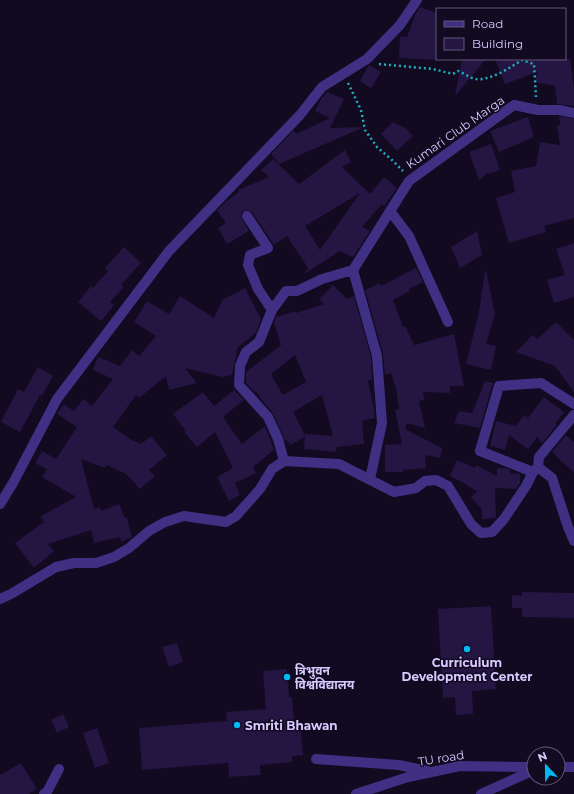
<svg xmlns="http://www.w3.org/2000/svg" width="574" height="794" viewBox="0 0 574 794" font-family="Montserrat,'Noto Sans Devanagari',sans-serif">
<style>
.building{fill:#241543;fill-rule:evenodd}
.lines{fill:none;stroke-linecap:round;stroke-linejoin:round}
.path{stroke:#21b0bc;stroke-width:2.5;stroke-dasharray:2 3;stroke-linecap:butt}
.minor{stroke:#3f3084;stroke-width:10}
.poi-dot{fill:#00baf5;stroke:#110a20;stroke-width:1.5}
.labels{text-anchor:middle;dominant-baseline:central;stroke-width:3;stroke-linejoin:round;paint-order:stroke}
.street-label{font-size:12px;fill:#d7caff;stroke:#110a20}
.poi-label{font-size:12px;font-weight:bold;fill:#d7caff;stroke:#110a20;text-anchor:start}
</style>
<rect width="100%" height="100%" fill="#110a20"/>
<!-- building -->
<path class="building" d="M420 7 437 13V60L399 58 400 37H407L415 15Z
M462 59H486L455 96Z
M495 59H570L574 89V106L557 104 555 86 535 82 537 72 505 84Z
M369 65 381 72 371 88 360 81Z
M327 92 344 99 330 128 362 127V128L279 164 271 154 294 130 296 134 330 118 315 111 321 99Z
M559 116 574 119V218L544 226 546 232 509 243 496 198 515 192 511 171 536 166 540 142 560 145 557 125H560Z
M528 117 534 137 499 152 490 131Z
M393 122 405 128 413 136 397 151 381 134Z
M491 144 500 170 489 174 488 173 479 180 469 152Z
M345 150 351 162 342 167 370 194 384 177 397 188 384 206 382 204 362 227 370 231 353 257 340 251 304 274 308 268 287 236 274 245 252 212 247 210 241 213V217L249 231 227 244 218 228 226 223 217 210 228 200 239 192 238 190 269 177 261 170 273 159 299 184ZM360 193 320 250 305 226Z
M477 231 482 255 460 268 451 247Z
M574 243V297L554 303 547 280 565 275 556 249Z
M124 247 141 263 121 285 124 287 110 302 114 305 101 321 78 302 91 286 93 288 108 271 105 268Z
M416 268 423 282 409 289 410 291 393 300 403 327 405 326 414 345 454 334 464 386H450V393L423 392 424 400 419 401 425 428 407 423 405 429 442 448 440 458 425 455 426 468 403 470V472H385V445L402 444 395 410 399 409 396 388 391 373 385 375 383 354 365 290 380 283 381 286Z
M485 271H486L495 314 486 344 496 346 491 370 466 364 479 312Z
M333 285 347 299 354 296 371 357 372 379 368 381 374 409 375 418 362 421 364 444 337 447 336 452 304 449 305 437 290 445 287 440 285 441 273 413 261 399 256 391 254 392 246 383V372L281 345 274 323 276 317 295 311 296 313 324 304 319 299ZM295 355 306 382 283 395 271 374ZM322 395 333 436 305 434V435L293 412Z
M245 288 261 319 256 333 238 347 232 375 222 377 185 368 197 383 169 390 166 376 139 398 136 395 113 427 130 439 141 444 151 436 167 455 149 470 155 476 140 489 126 474 106 465 105 468 81 459 94 509 100 507 101 511 119 504 125 518H127L132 537 121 542 120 537 94 543 91 530 48 544 54 551 34 568 15 543 44 522 41 516 76 497 42 477 47 469 35 463 42 451 56 459 77 427 57 414 64 404 74 411 83 399 92 406 113 379 93 370 98 357 120 366 132 350 139 356 156 336 134 322 147 301 169 314 180 296 214 318 222 300Z
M556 322 574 340V392L555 366 516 352 532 335 537 339Z
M38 367 53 376 42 396 40 395 20 432 1 422 18 389 24 392Z
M485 381 493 383 480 428 454 423 459 411 472 413Z
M234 390 244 400 223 417 236 436H237L242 444 265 426 274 450 253 467 256 473 235 483 240 495 229 501 217 477 233 468 215 432 197 447 184 432 186 431 173 414 203 392 214 406Z
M544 397 564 412 555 424 557 425 542 443 537 437 528 449 509 435 505 450 490 446 496 421 516 426 524 415 528 418Z
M566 435 574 442V473L552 452Z
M457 460 475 468 476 465 497 476V468H506L510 470V473L520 474V484L517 486 518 487 516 489 495 488 496 518 482 519V510L471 497 477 491 466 485V484L450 476Z
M522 592 574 593V618L522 617V608H512V595L522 596Z
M491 606 496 689 472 691 473 714 456 715 455 697 443 698 438 609Z
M177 643 183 662 169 667 162 647Z
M287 669 289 697H292L294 722H300L303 755 292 756V762L260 765 261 775 229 777 228 763 142 770 139 728 227 721 226 712 266 709 263 671Z
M63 714 69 727 57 733 51 720Z
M97 728 109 763 95 768 83 733Z
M21 763 37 789 29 794H0V775Z"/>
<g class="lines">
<!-- path -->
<path class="path" d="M379 64 433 69 453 74 458 71C464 73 470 78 476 79 490 81 511 67 522 60L534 64 536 97
M348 83 361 110 365 130 377 147 392 160 403 171"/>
<!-- minor -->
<path class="minor" d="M390 211 409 236 448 322
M247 216 268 248 250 255 248 265 258 289 272 310
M574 415 539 457 538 467 552 478 568 527 574 541
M284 461 278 439 268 417 239 385 240 366 246 352 259 342 272 310 286 291H297L322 279 353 270
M533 472 480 451 499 386 541 383 574 404
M370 479 382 423 377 356 353 270 409 181 514 105 538 110H560L574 113
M0 504 13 483 57 399 169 251 300 115 322 87 367 59 400 25 417 0
M0 599 11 594 56 567 74 563H96L114 557 129 548 149 531 165 522 184 516 226 522 236 516 260 489 272 469 284 461 339 464 394 492 416 488 425 481 436 480 448 486 471 524 481 533 492 532 504 519 526 486 533 472 538 467
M316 759 399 765 427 771
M558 767H574
M44 794 47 792 59 769
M356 794 408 777 460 766 534 767
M481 794 534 770"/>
</g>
<!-- markers -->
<g class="poi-dot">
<circle cx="467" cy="649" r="4"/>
<circle cx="287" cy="677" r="4"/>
<circle cx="237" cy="725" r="4"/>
</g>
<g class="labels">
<!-- street labels -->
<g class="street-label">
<text transform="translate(455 132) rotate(-35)">Kumari Club Marga</text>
<text transform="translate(441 758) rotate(-9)">TU road</text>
</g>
<!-- poi labels -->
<g class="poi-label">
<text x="467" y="662" text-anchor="middle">Curriculum<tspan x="467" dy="14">Development Center</tspan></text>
<text x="295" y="670">त्रिभुवन<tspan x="295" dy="14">विश्वविद्यालय</tspan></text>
<text x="245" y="725">Smriti Bhawan</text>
</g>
</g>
<!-- legend -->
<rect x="436" y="8" width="130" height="52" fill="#110a20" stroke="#605779"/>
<rect x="444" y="21" width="20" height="6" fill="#3f3084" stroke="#605779"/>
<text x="472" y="28" font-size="12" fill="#d7caff">Road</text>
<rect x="444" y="38" width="20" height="12" fill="#241543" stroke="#605779"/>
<text x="472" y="48" font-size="12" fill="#d7caff">Building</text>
<!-- north arrow -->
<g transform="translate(546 766) rotate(338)"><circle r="19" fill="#110a20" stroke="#605779"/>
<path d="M0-3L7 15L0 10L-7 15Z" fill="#00baf5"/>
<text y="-6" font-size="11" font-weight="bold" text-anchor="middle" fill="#d7caff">N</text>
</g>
</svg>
